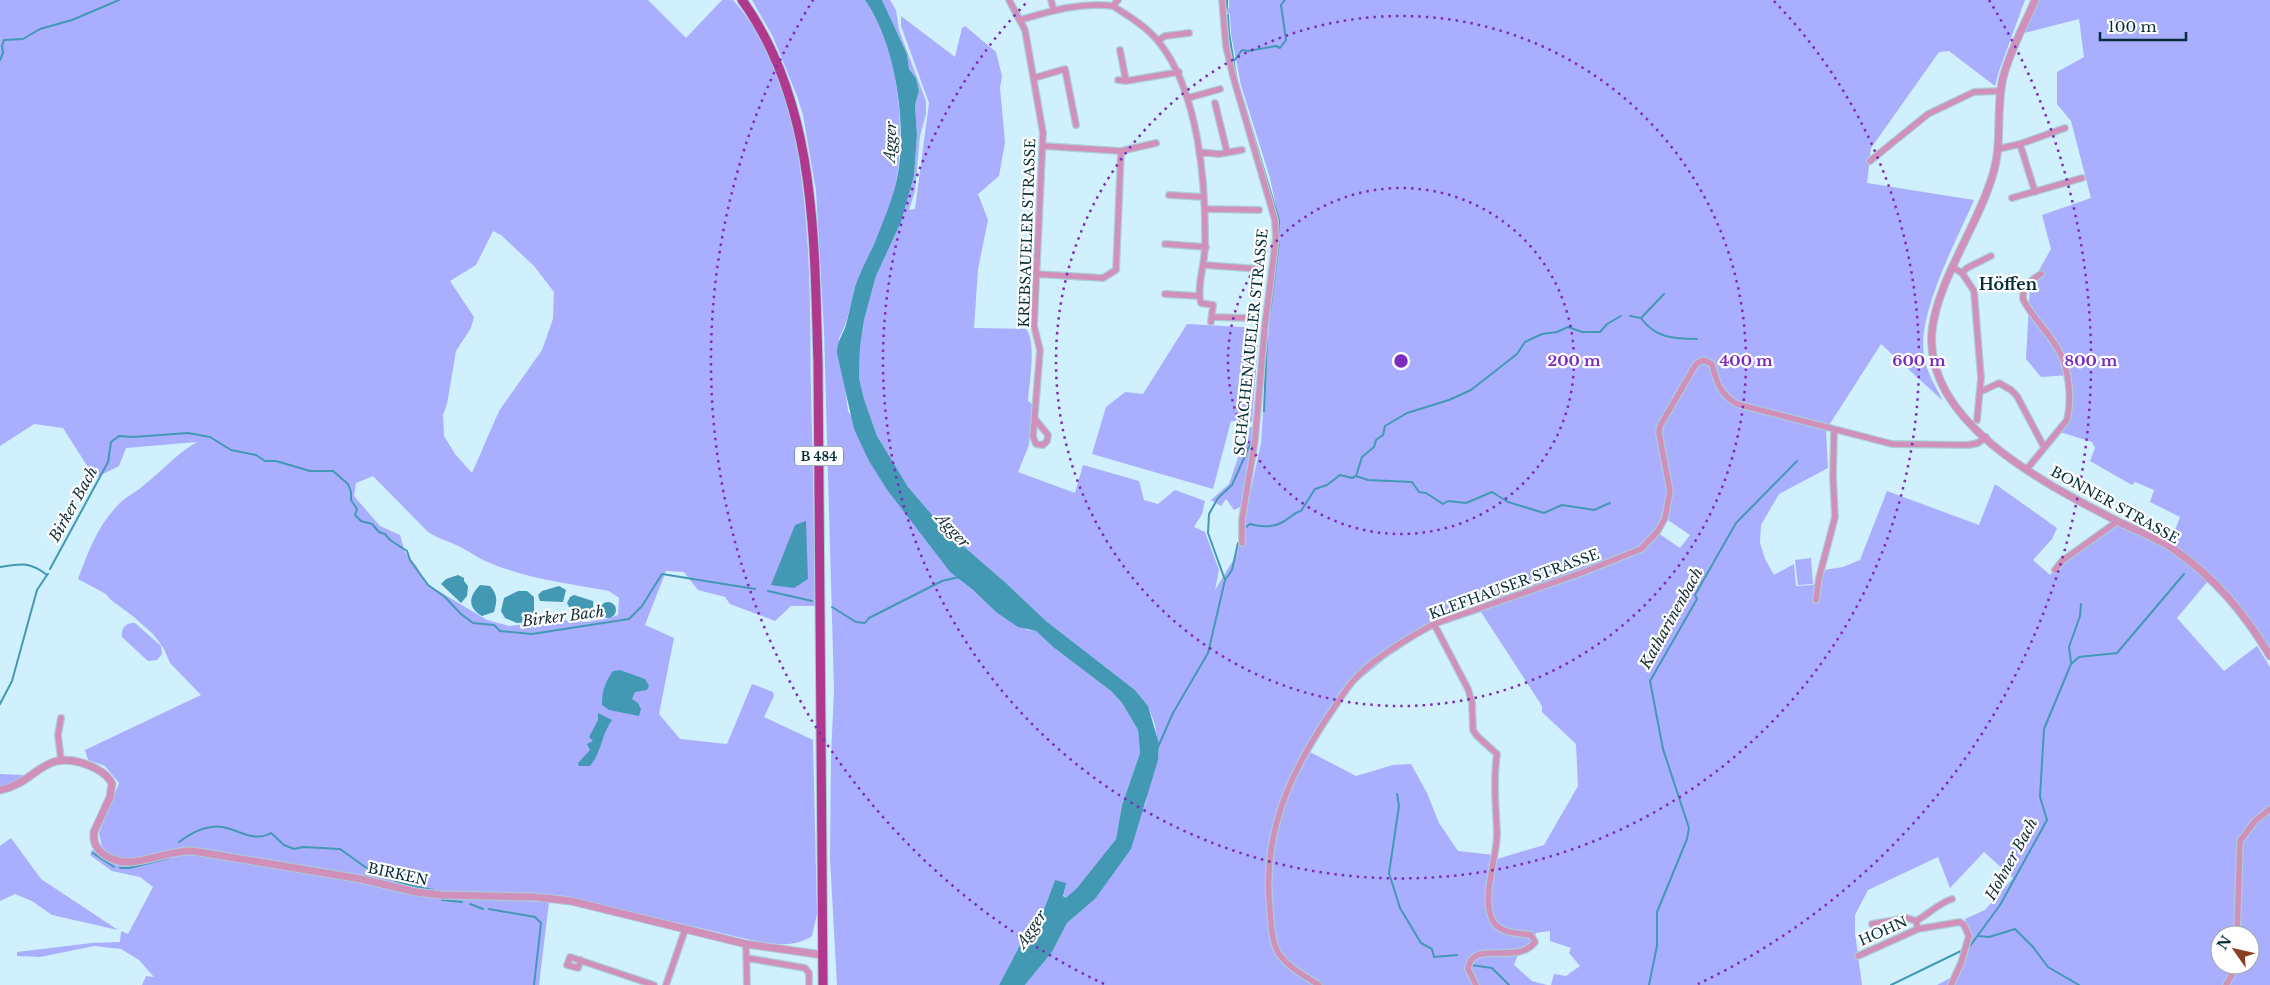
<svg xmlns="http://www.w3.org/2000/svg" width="2270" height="985" viewBox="0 0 2270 985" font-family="'Libre Baskerville',serif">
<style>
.green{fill:#aaaeff;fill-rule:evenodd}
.water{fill:#4399b3}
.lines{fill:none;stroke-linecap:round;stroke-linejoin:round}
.stream{stroke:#4399b3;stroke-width:2}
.minor-casing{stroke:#aacdd9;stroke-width:8}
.tertiary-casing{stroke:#aacdd9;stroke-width:9}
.primary-casing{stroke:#aacdd9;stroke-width:11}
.minor{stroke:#d090b9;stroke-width:5.5}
.tertiary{stroke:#d090b9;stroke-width:7}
.primary{stroke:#b0398e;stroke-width:9}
.ring{fill:none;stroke:#7b2cbf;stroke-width:2.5;stroke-dasharray:2.5 5}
.labels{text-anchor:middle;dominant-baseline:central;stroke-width:4.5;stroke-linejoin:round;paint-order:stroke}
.shield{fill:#fff;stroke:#4f6c74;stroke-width:1}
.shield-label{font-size:12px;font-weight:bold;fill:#042d38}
.street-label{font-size:14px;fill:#042d38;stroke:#fff}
.water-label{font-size:15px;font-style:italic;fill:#142e37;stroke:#fff}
.quarter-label{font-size:16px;font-weight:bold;fill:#042d38;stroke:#fff}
.centre{fill:#7b2cbf;stroke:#fff;stroke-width:2.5}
.ring-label{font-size:15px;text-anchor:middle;font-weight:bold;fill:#7b2cbf;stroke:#fff;stroke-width:4.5;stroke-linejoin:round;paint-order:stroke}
</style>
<rect width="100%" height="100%" fill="#cff0fc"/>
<!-- green -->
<path class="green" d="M0 0H648L686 38 722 0H733C816 92 809 272 811 390 813 462 814 534 815 606H791L775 621 730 604 725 597 698 590 684 572 666 571 645 625 674 638 659 714 680 739 727 744 752 684 773 692 774 696 764 717 813 740 817 914 812 936C793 948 777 944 755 941L564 896 535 894 443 898 549 902 539 985H142L146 976 154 977 139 960 121 949 94 946 40 957 17 956V952L92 943 120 942 121 931 128 934 153 887 140 877 112 871 90 855 92 850 109 853 102 847 99 833 119 783 105 766 88 760 85 750 201 695 170 663 164 649 154 635 134 617 111 600 106 594 78 579C88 552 98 525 118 505 125 497 135 493 143 486 162 471 176 454 197 442L126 448 119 466 95 478 63 428 34 424 0 446ZM493 231 501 235 534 266 554 292 553 319 542 350 499 411 472 473 455 454 444 436 443 415 447 404 456 351 471 328 474 317 450 281 476 265ZM373 476 428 532C437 538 446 540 456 545 468 550 477 558 490 563 528 579 569 583 609 591L619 598 618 615 610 618 587 622 562 620 509 626 487 620 425 583 417 567 405 552 400 535 380 526 354 496 356 483Z
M752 0H865C900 50 908 138 893 196 885 226 868 254 856 284 850 302 849 321 839 338L848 411 951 573 973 590 996 612 1027 630 1036 631 1053 647 1111 691 1122 703 1138 730 1140 753 1122 805 1116 839 1077 888 1066 899 1055 880 1040 920 1019 947 999 985H837L830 859 831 757 834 690 824 331 816 191 803 115 797 96 773 37Z
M882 0H890L896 10 899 30 926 101V114L920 136 915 191 909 210 915 209 929 103 901 26V16L955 57 962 28 965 26 996 52 1002 76 1000 88 1005 142 999 176 978 194 988 220 978 269 974 328 1026 329C1037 341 1029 384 1028 401L1032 404 1029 445 1018 472 1075 493 1083 465 1139 481 1144 500 1158 504 1175 490 1205 501 1202 514 1194 527 1205 532 1219 570 1215 590 1237 554 1261 443 1269 322 1275 275 1277 211 1270 178 1241 85 1231 34 1230 15 1226 12V9L1229 8V0H2025L1999 71 1995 86 1949 51 1939 52 1871 148 1867 183 1974 200C1957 240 1917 313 1924 355 1926 372 1936 387 1943 401L1881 344 1826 430 1828 468 1779 494 1761 525 1760 543 1765 559 1774 575 1794 564 1796 586 1813 585 1824 570 1843 567 1860 560 1887 491 1979 525 1995 484 2057 528 2052 539 2033 560 2050 575 2065 557 2113 521 2169 548 2208 581 2177 618 2224 671 2257 646 2270 667V985H1937L1952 977 1971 938 1965 919 1985 910 2013 878 1984 852 1950 888 1938 857 1868 890 1855 915V933L1862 985H1551L1554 974 1566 976 1580 966 1569 953 1571 948 1550 941V931L1536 933 1531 946 1520 950 1514 965 1532 981 1547 985H1025L1052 952 1067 923 1095 899 1146 803 1147 792 1159 752 1155 725 1148 706 1135 690 1046 621 1006 583 946 531 908 487 894 465 877 436 864 399 859 378 860 347 864 320 876 276 901 222 914 176 917 136 915 105 919 91 916 78 909 69 907 54ZM1665 518 1690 535 1680 548 1658 533ZM1481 612 1542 706V712L1576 744 1578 786 1544 845 1497 859 1494 855 1458 851 1439 823 1427 793 1411 764 1393 765 1356 776 1308 751 1354 684 1386 658 1433 627ZM2220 935H2250V965H2220Z
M2038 0H2270V650C2240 599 2219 577 2170 544L2180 517 2150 502 2154 490 2135 482 2132 485 2090 461 2095 448 2092 442 2060 432C2077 412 2072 400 2070 375L2041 377 2026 359 2030 286 2051 249 2042 215 2091 198 2071 121 2057 104V72L2084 57 2079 19 2024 33Z
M1187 324 1259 328 1252 422 1231 421 1213 489 1092 454 1106 407 1125 392 1143 394Z
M1253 427 1254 437 1242 506 1234 510 1226 499 1221 506 1211 500 1229 484 1244 440 1238 428Z
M1811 558 1813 584 1798 585 1795 560Z
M135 623 161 646 162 654 157 660 148 661 122 637C121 628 126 622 135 623Z
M0 774 23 775V778L12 784 0 787Z
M11 838 41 879 118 930 52 915 32 901 15 894 0 901V846Z"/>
<!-- water -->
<path class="water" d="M865 0H882L907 54 909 69 916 78 919 91 915 105 917 135 914 176 901 222 876 276 864 320 860 347 859 378 864 399 877 436 908 487 946 531 1006 583 1046 621 1135 690 1148 706 1159 744 1158 760 1131 849 1095 899 1067 923 1052 952 1025 985H999L1019 947 1040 920 1055 880 1066 883 1063 896 1066 898 1077 888 1116 839 1122 805 1140 753 1138 730 1122 703 1111 691 1053 647 1036 631 1018 627 996 612 973 590 951 573 888 491 869 461 854 429 837 353C837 343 841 337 845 328 849 315 851 301 855 287 860 272 868 257 875 242 884 219 894 197 898 173 907 121 895 43 865 0Z
M806 521 808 579 794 588 771 585 795 525Z
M458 575 464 578V581L468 586 467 596 461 603 441 584 446 579Z
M480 585 490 586C498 595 497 601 494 612L482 616C468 608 468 597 480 585Z
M559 586 566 590 563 602 540 601 538 595 542 591Z
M518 591H527L534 597V613L530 622 517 623 505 618 501 611 504 598Z
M574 595 593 601C594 610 593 617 585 620L574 616 567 603 570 597Z
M600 610a8 8 0 1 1 16 0a8 8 0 1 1-16 0Z
M620 670 645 679 649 686 647 690 635 692 632 699 638 703 641 709 639 716 609 710 602 705C602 691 605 682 613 671Z
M598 713 612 720C601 735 602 752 590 766H579L578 763 590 750 587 744 593 741 589 737 598 720Z"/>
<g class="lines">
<!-- stream -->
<path class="stream" d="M1227 0V8
M1228 15 1229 33 1237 82
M0 60 3 53 2 46 4 40 23 39 40 29 72 20 119 0
M1234 61 1242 50 1248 51 1276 46 1280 48 1286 40 1281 5 1285 0
M1242 97 1279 220V242L1270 311
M1630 316 1641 318C1655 338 1674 339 1697 339
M1641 318 1664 294
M1264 411 1267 338
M1356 476 1362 457 1374 447 1376 440 1383 435 1385 426 1407 413 1449 400 1471 390 1517 354 1525 342 1542 334 1557 332 1568 327 1582 332H1600L1607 324 1621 316
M1245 528 1250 524C1261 527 1272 528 1283 522 1290 518 1293 513 1301 511L1315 489 1327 485 1340 475 1352 478 1356 476 1368 480 1412 482 1419 492 1426 493 1443 504 1448 501 1466 503 1492 492 1508 502 1544 513 1562 505 1594 510 1610 503
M0 567C20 564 29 561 47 575L48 574
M50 569 108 462 111 442 119 436 133 437 188 433 210 437 231 450 256 455 265 461H276L310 471H333L348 484 351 492V500L357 509 355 515 361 521 372 524 379 532 385 534 390 540 407 551 410 560 428 585 445 597 461 614 473 623 494 625 500 631 532 634 629 619 642 606 662 574 755 589
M1225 580 1232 570 1238 543
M768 591 812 601
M832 607 856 622 865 623 869 618 942 581 959 577
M2071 662 2069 647 2080 616 2081 604
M0 704 12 681 37 590 47 575
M1158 747 1173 713 1208 653 1225 580 1208 533 1209 514 1218 498 1232 485 1253 438
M1397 794 1399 806 1389 873 1400 908 1421 943 1432 949 1434 957 1457 955
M179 842C187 836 200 828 211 827 233 823 250 845 271 833L284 845 294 849 303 847 340 849 375 874 413 886 433 890
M93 853 114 867
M120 868H129L169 858
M442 900 462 902
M470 904 483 909
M489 909 535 917 541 923 534 985
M1978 936 1989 937 2015 929 2033 947 2048 967 2079 985
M1970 946 2000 905 2047 820 2040 797 2044 729 2071 664 2079 657 2117 653 2184 574
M1471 965 1492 968 1509 985
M1649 985 1657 946V912L1687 839 1689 828 1663 749 1650 681 1697 599 1695 595 1736 523 1797 461
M1891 985 1963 950"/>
<defs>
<path id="minor" d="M1009 0 1025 30 1043 133 1034 326 1040 350 1033 437 1036 444 1043 445 1047 441 1048 435 1035 419
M1051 0 1054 11
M1222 0 1226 46 1233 76 1275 220 1276 238 1265 325 1255 440 1242 520V543
M1113 6C1128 16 1146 26 1158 41 1199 91 1206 183 1205 246 1205 263 1196 289 1201 303L1213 305 1211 322
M1020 20C1051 11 1080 2 1113 6L1118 0
M1158 41 1165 36 1189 33
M1120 50 1126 81
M1034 78 1065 69 1076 125
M1118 80 1126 81 1179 72
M1188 98 1220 89
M1215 103 1227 152
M2020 144 2035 192
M1043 146 1121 151 1156 143
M1998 149 2020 144 2065 128
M1199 152 1219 154 1242 150
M1870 161 1928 114 1974 92 2001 91
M1169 195 1204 197
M2012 198 2082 178
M1205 209 1259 210
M1165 244 1206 247
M1204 265 1259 269
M1954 268 1962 273 1974 291 1981 378 1977 420
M1962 273 1967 268 1991 256
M1036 274 1103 278 1116 270 1121 151
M1165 294 1199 296
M1212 317 1248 318
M1980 392 1999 383 2011 390 2017 396 2044 447
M2027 469 2067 420C2072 399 2069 369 2059 351 2049 332 2032 318 2023 299 2022 286 2031 280 2041 274
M2055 570 2062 561 2118 521
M1816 600 1819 578 1835 517 1833 477 1834 430
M1434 624 1468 689 1472 703 1473 730 1477 736 1497 754C1493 781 1496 807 1497 834 1497 859 1479 903 1495 924 1503 934 1520 933 1531 935L1535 942C1517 966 1472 938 1468 969L1476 985
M61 718 58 735 61 760
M1916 921C1929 914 1937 904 1952 899
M1872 924 1907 918 1916 921 1918 929
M2237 935 2240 841 2255 821 2270 809
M746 944 747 985
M1858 956 1918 929 1960 922 1964 925 1969 936 1961 963 1951 985
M747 958 805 968 809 973V985
M581 960 578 968 567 965 570 957 654 985
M666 985 685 930
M1319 985C1305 976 1282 964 1276 948 1271 936 1271 923 1270 910 1262 836 1288 776 1329 715 1337 704 1344 691 1353 681 1373 658 1408 638 1434 624L1581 573 1641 549 1657 532 1665 518 1670 491 1659 433 1660 426 1696 364 1703 360 1712 364C1716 382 1721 395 1737 404L1892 444 1968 445 1978 443 1986 437
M2226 985 2233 973 2234 965"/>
<path id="tertiary" d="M2035 0C2025 24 2011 49 2004 74 1995 106 2003 142 1993 174 1979 224 1937 281 1932 331 1923 424 2050 486 2119 522 2136 530 2156 538 2172 548 2214 577 2244 612 2270 656
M0 790C36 784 43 747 88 765 96 768 105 773 110 780L112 784 110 797 94 832C93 840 95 847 102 853 129 875 163 849 193 851L361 879 416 892 441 895 535 897 571 901 746 944 823 955"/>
<path id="primary" d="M742 0C817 104 814 240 818 363L823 985"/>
</defs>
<!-- minor casing -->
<use href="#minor" class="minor-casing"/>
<!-- tertiary casing -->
<use href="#tertiary" class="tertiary-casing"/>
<!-- primary casing -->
<use href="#primary" class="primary-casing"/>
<!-- minor -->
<use href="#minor" class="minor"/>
<!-- tertiary -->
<use href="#tertiary" class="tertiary"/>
<!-- primary -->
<use href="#primary" class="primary"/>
</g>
<!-- distance rings -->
<g class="ring">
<circle cx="1401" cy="361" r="173"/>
<circle cx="1401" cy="361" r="345"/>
<path d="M1774 1A518 518 0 1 1 1028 1"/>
<path d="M1104 984A690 690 0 0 1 813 0M1989 0A690 690 0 0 1 1698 984"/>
</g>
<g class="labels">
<!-- shield labels -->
<rect class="shield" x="795" y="446.5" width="48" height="19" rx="4"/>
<g class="shield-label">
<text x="819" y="456">B 484</text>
</g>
<!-- street labels -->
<g class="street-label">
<text transform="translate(1027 233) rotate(-88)">KREBSAUELER STRASSE</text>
<text transform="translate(1251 342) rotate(-84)">SCHACHENAUELER STRASSE</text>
<text transform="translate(2115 505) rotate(29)">BONNER STRASSE</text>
<text transform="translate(1514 584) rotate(-20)">KLEFHAUSER STRASSE</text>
<text transform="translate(398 874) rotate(12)">BIRKEN</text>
<text transform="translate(1883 931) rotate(-24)">HOHN</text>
</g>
<!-- water labels -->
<g class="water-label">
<text transform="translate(890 142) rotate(-88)">Agger</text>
<text transform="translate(73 504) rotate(-61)">Birker Bach</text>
<text transform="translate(953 530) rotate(47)">Agger</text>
<text transform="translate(563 616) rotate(-7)">Birker Bach</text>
<text transform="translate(1671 618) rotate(-61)">Katharinenbach</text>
<text transform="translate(2011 859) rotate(-61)">Hohner Bach</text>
<text transform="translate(1031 929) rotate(-56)">Agger</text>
</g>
<!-- quarter labels -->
<g class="quarter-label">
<text x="2008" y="284">Höffen</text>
</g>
</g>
<circle cx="1401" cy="361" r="8" class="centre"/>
<g class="ring-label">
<text x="1574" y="366">200 m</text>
<text x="1746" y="366">400 m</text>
<text x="1919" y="366">600 m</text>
<text x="2091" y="366">800 m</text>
</g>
<!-- north arrow -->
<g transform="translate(2235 950) rotate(304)"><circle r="24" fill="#ffffff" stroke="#9babaf"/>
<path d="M0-4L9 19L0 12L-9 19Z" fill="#884023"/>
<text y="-8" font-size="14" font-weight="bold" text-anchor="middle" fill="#042d38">N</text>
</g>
<!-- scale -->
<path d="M2100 32v8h86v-8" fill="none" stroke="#042d38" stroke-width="2.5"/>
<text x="2108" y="32" font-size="15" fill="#042d38" stroke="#ffffff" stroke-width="4" paint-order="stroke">100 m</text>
</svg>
